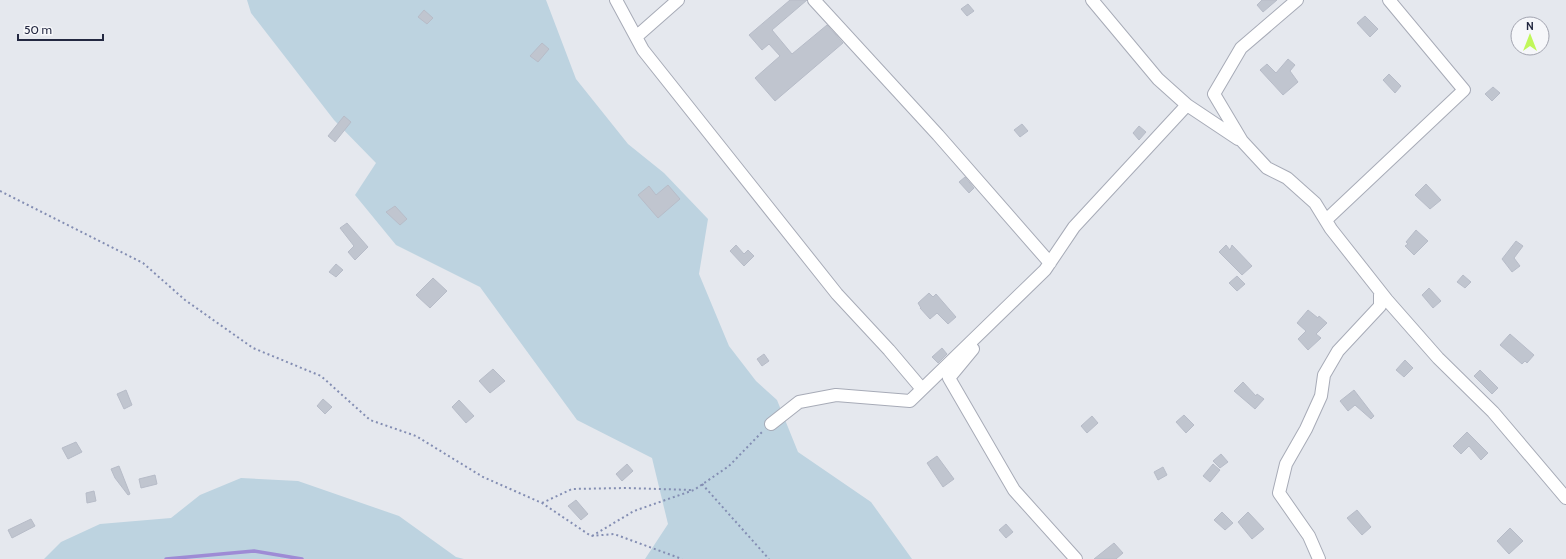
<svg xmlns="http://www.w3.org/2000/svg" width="1566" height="559" viewBox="0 0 1566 559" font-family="Cabin,sans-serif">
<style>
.green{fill:#bdd3e0}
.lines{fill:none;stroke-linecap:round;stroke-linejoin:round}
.stream{stroke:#9e8bd5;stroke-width:3.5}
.building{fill:#c0c5cf;stroke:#b7bcc8}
.street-casing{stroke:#a7abb7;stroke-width:14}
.path{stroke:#848eb3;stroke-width:2;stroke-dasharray:2 3;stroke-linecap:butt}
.street{stroke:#fff;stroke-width:12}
</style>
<rect width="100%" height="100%" fill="#e5e8ee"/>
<!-- green -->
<path class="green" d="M247 0H546L576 79 628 144 664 173 708 219 699 274 729 346 756 381 777 400 798 452 871 502 912 559H645L668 524 652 458 577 420 480 287 396 245 355 195 376 163 334 120 251 13Z
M241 478 298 481 399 516 456 557 464 559H44L61 542 100 524 171 518 200 495Z"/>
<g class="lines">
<!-- stream -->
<path class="stream" d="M166 559 254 551 302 559"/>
</g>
<!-- building -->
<path class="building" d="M790 0H807L772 30 792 54 827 25 843 43 775 101 755 78 780 56 769 44 762 50 749 35Z
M1262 0H1277L1263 12 1257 5Z
M968 4 974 11 967 16 961 9Z
M424 10 433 18 427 24 418 17Z
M1365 16 1378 29 1370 37 1357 23Z
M542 43 549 49 538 62 530 56Z
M1288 59 1295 65 1290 71 1298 82 1283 95 1260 70 1267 64 1276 73Z
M1389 74 1401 86 1395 93 1383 80Z
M1493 87 1500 93 1492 101 1485 94Z
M344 116 351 122 335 142 328 136Z
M1022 124 1028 131 1020 137 1014 130Z
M1139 126 1146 132 1139 140 1133 133Z
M965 177 974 188 969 193 959 182Z
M1426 184 1441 200 1430 209 1415 195Z
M668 185 680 199 658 218 638 195 649 186 656 195Z
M395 206 407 219 400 225 386 212Z
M347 223 368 247 355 260 348 252 354 246 340 228Z
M1416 230 1428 241 1414 255 1405 246 1408 244 1406 242Z
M1516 241 1523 246 1514 258 1520 266 1512 272 1502 259Z
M736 245 744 254 748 250 754 256 744 266 730 251Z
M1226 245 1230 250 1232 245 1252 266 1242 275 1219 252Z
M336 264 343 270 336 277 329 272Z
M1463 275 1471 282 1465 288 1457 282Z
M1237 276 1245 284 1237 291 1229 283Z
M433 278 447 291 430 308 416 295Z
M1429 288 1441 301 1433 308 1422 295Z
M929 293 933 297 936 294 956 317 948 324 937 313 930 319 920 308H921L918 303Z
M1308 310 1318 318 1319 316 1327 323 1316 334 1321 338 1308 350 1298 339 1306 331 1297 323Z
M1510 334 1534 355 1527 363 1525 361 1522 364 1500 345Z
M942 348 947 354 938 363 932 357Z
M764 354 769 361 762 366 757 359Z
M1405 360 1413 368 1404 377 1396 370Z
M493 369 505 381 490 393 479 381Z
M1480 370 1498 388 1492 394 1474 376Z
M1243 382 1256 396 1257 394 1264 399 1255 409 1234 391Z
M126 390 132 405 124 409 117 394Z
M1354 390 1374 416 1371 419 1355 405 1348 411 1340 401Z
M323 399 332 407 325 414 317 406Z
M459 400 474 416 466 423 452 407Z
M1184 415 1194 425 1186 433 1176 422Z
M1092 416 1098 423 1087 433 1081 426Z
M1467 432 1488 453 1481 460 1469 446 1461 454 1453 446Z
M76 442 82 452 68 459 62 448Z
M1221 454 1228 462 1220 468 1213 461Z
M937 456 954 479 943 487 927 463Z
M627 464 633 471 622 481 616 474Z
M1213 464 1220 470 1210 482 1203 476Z
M119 466 130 494 128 495 115 478 111 469Z
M1163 467 1167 475 1158 480 1154 472Z
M155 475 157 484 141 488 139 479Z
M94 491 96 501 87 503 86 493Z
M576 500 588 514 581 520 568 506Z
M1357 510 1371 527 1362 535 1347 518Z
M1222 512 1233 523 1225 530 1214 520Z
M1248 512 1264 529 1252 539 1238 522Z
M31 519 35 526 12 538 8 530Z
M1006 524 1013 532 1006 538 999 530Z
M1510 528 1523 541 1509 554 1497 541Z
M1114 543 1123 553 1116 559H1094Z"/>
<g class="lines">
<defs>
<path id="street" d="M616 0 643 50 837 294 889 350 922 389
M814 0 938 135 1050 263
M1092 0 1158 79 1187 105
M1297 0 1241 48 1214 94 1242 141 1267 168 1287 178 1315 203 1331 229 1387 300 1438 358 1493 412 1566 498
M636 37 678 0
M1326 220 1464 90 1389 0
M973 349 949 378 1014 490 1076 559
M771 424 799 402 836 395 910 401 1045 270 1074 227 1187 105 1238 139
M1319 559 1309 536 1279 493 1286 464 1306 429 1321 396 1324 375 1338 351 1380 306V295"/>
</defs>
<!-- street casing -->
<use href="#street" class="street-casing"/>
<!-- path -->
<path class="path" d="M0 191 143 263 185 300 253 348 321 376 370 420 416 436 483 477 542 503 591 536 614 534 682 559
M702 484 769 559
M542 503 572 489 626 488 693 490
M592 536 634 511 694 490 729 466 763 431"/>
<!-- street -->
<use href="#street" class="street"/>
</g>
<!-- north arrow -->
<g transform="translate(1530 36)"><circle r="19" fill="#f6f7fa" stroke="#a2a4b0"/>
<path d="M0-3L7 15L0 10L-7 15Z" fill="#c0f75a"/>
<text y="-6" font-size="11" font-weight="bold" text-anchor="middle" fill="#232841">N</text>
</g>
<!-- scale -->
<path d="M18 34v6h85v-6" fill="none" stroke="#232841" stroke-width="2"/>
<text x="24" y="34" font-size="12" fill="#232841" stroke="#f6f7fa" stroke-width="3" paint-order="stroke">50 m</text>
</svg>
